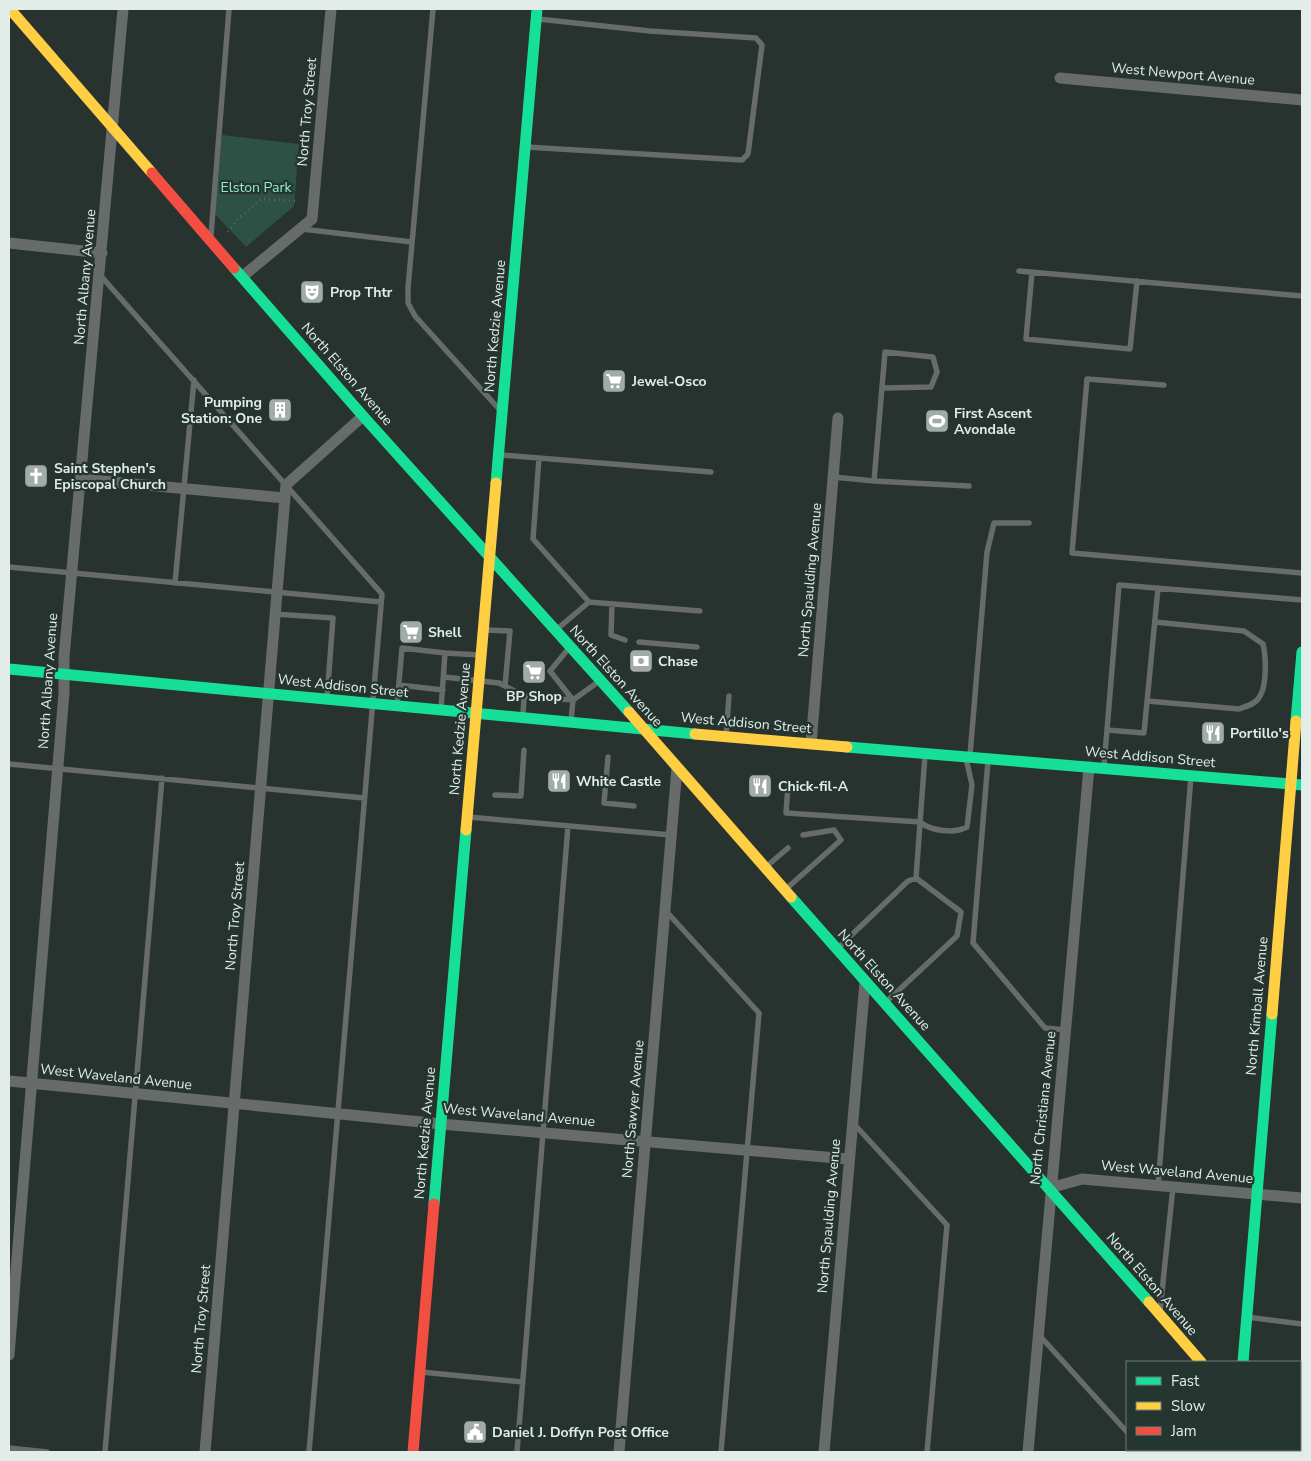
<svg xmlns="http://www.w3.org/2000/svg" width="1311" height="1461" viewBox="0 0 1311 1461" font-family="'Nunito Sans',sans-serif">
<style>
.green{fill:#2e5146}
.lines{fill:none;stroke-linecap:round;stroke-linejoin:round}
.path{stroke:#616765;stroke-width:2.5;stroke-dasharray:1 4;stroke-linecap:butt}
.lane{stroke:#676b6a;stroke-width:5.5}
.street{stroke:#676b6a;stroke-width:11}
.fast{stroke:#16e098;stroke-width:11}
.slow{stroke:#ffcf43;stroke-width:11}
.jam{stroke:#f24e42;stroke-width:11}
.labels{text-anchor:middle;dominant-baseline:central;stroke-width:4.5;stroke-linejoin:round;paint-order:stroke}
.street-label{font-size:14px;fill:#e2ece8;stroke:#253530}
.park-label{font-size:14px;fill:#91ecce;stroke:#253530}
.poi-label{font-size:14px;font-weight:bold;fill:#e2ece8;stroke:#253530;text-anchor:start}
</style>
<rect width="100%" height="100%" fill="#28322f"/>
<!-- green -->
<path class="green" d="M222 135 299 144 294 206 246 247 215 214Z"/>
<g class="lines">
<!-- path -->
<path class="path" d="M228 232 237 220 261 199 297 201"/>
<!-- lane -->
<path class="lane" d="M433 9 408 288V303L415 316 499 409
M526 147 742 160 748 154 762 45 756 38 650 31 538 19
M302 229 412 242
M211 235 229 9
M1019 271 1302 296
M1032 272 1026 339 1130 349 1137 281
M100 275 382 594 309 1452
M1164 385 1087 379 1072 553 1302 573
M501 455 711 472
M539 458 533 539 589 602 700 611
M833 477 874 481 885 352 933 357 937 372 931 387 883 388
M874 481 969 486
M9 567 381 602
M175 583 194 380
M612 604 611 635 625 640
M275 614 333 618 327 698
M486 630 510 631 505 686
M556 630 589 602
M639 642 697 647
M569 648 550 671 573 700 598 682
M444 677 499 683 524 696 573 700 571 721
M399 685 443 690
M1147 701 1239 709C1247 706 1256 704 1260 696 1267 685 1266 656 1263 644L1244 631 1155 622
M397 705 402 648 445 653
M441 709 445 653 480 655
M523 716 524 696
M1107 730 1144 733 1158 588
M726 735 729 696
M970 755 987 552 994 523H1029
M608 757 604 803 634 806
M988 761 973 943 1045 1028 1066 1030
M9 764 364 798
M1104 766 1119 585 1302 600
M788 786 786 813 920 822C931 831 954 834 967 827L972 785 966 758
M495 795 521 796 524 750
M469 817 671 835
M767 866 788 848
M916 878 925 755
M786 889 841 840 834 830 803 835
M665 910 759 1013 721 1452
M839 947 908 881 916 878 961 912 957 936 886 1002
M854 1124 947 1225 927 1452
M1158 1186 1191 776
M1160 1311 1173 1187
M1247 1317 1302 1324
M1040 1336 1127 1432
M421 1372 523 1382
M1300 1417 1302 1415
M9 1448 47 1452
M105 1452 162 778
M517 1452 568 826
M1133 1452 1134 1450"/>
<!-- street -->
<path class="street" d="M1060 78 1302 100
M9 243 102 253
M243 276 312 219 331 9
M80 479 285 498
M811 744 838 418
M9 1081 441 1124 848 1159
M1050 1188 1082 1179 1302 1198
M9 1355 64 693V657L123 9
M205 1452 286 485 363 416
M619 1452 677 768
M824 1452 865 982
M1028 1452 1089 767"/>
<!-- fast -->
<path class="fast" d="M234 268 363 416 629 712
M496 483 537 9
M9 669 695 734
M1296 721 1302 652
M847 747 1302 785
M791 897 1149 1302
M434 1204 466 830
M1243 1362 1272 1014
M1236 1450V1452"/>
<!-- slow -->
<path class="slow" d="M10 9 152 173
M629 712 791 897
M695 734 847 747
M466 830 496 483
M1272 1014 1296 721
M1149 1302 1201 1362
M1278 1450 1280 1452"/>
<!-- jam -->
<path class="jam" d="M152 173 234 268
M413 1452 434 1204"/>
</g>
<!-- icons -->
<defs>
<symbol id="theatre-square" viewBox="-11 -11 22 22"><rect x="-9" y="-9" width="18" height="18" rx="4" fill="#a1aba7" stroke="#253530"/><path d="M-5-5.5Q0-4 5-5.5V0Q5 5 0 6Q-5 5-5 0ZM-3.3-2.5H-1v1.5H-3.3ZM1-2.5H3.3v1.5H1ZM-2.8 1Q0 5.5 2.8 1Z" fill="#fff"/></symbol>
<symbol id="supermarket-square" viewBox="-11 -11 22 22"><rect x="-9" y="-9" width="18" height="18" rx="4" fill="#a1aba7" stroke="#253530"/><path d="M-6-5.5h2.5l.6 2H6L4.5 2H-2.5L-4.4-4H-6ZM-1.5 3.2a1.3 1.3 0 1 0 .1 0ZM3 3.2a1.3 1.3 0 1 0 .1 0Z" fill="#fff"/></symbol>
<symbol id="building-square" viewBox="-11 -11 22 22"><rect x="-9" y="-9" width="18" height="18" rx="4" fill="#a1aba7" stroke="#253530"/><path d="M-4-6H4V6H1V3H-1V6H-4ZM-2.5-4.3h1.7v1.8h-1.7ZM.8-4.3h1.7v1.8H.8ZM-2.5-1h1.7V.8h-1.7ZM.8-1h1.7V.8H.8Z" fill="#fff"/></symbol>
<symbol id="stadium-square" viewBox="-11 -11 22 22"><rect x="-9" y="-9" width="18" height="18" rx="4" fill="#a1aba7" stroke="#253530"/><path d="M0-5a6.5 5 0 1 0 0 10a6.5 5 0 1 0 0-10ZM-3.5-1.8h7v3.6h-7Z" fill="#fff"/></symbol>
<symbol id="church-square" viewBox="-11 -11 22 22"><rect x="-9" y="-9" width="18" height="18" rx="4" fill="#a1aba7" stroke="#253530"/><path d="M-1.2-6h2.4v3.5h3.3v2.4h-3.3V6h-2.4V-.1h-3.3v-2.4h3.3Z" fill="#fff"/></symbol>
<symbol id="bank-square" viewBox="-11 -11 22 22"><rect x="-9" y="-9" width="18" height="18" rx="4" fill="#a1aba7" stroke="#253530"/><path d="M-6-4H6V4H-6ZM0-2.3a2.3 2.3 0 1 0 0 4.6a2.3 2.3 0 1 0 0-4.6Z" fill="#fff"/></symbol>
<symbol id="restaurant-square" viewBox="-11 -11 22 22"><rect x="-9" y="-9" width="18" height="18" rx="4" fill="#a1aba7" stroke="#253530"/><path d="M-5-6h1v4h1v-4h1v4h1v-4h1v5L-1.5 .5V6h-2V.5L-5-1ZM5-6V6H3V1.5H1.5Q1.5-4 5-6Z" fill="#fff"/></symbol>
<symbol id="civic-square" viewBox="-11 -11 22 22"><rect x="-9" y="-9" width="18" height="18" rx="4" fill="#a1aba7" stroke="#253530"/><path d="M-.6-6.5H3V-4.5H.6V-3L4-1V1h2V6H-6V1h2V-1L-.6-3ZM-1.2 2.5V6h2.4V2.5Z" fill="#fff"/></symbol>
</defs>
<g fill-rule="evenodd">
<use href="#theatre-square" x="298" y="278" width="28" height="28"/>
<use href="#supermarket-square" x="600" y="367" width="28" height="28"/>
<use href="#building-square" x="266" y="396" width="28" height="28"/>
<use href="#stadium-square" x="923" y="407" width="28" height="28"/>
<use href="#church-square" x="22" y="462" width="28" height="28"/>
<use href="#supermarket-square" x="397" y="618" width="28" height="28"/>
<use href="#bank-square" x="627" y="647" width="28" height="28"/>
<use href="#supermarket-square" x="520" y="658" width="28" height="28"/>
<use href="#restaurant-square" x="1199" y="719" width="28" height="28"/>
<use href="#restaurant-square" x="545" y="767" width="28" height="28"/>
<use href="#restaurant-square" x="746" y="772" width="28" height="28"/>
<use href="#civic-square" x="461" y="1418" width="28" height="28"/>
</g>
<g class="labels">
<!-- street labels -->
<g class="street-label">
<text transform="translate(1183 74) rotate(5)">West Newport Avenue</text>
<text transform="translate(307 112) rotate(-85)">North Troy Street</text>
<text transform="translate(85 277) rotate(-85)">North Albany Avenue</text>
<text transform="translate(495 326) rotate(-85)">North Kedzie Avenue</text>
<text transform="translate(347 374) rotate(49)">North Elston Avenue</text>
<text transform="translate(810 580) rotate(-85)">North Spaulding Avenue</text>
<text transform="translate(616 676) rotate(48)">North Elston Avenue</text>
<text transform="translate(48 681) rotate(-86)">North Albany Avenue</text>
<text transform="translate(343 686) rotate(6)">West Addison Street</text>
<text transform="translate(746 723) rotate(5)">West Addison Street</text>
<text transform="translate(460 729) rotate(-85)">North Kedzie Avenue</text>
<text transform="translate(1150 757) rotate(5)">West Addison Street</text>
<text transform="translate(235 916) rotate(-85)">North Troy Street</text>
<text transform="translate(884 980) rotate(48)">North Elston Avenue</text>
<text transform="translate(1257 1006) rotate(-85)">North Kimball Avenue</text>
<text transform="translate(116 1077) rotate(6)">West Waveland Avenue</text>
<text transform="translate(1043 1108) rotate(-84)">North Christiana Avenue</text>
<text transform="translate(633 1109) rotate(-85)">North Sawyer Avenue</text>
<text transform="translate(519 1115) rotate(5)">West Waveland Avenue</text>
<text transform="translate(425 1133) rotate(-85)">North Kedzie Avenue</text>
<text transform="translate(1177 1172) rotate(5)">West Waveland Avenue</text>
<text transform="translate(829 1216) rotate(-85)">North Spaulding Avenue</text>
<text transform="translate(1152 1284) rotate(49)">North Elston Avenue</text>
<text transform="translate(201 1319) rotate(-85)">North Troy Street</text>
</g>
<!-- park labels -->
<g class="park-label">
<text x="256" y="187">Elston Park</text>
</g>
<!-- poi labels -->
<g class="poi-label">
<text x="330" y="292">Prop Thtr</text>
<text x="632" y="381">Jewel-Osco</text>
<text x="262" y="402" text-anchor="end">Pumping<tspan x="262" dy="16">Station: One</tspan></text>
<text x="954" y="413">First Ascent<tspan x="954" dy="16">Avondale</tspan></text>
<text x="54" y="468">Saint Stephen's<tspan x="54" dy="16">Episcopal Church</tspan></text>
<text x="428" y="632">Shell</text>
<text x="658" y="661">Chase</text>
<text x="534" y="696" text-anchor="middle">BP Shop</text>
<text x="1230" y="733">Portillo's</text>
<text x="576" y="781">White Castle</text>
<text x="778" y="786">Chick-fil-A</text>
<text x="492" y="1432">Daniel J. Doffyn Post Office</text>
</g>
</g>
<!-- border -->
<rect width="1311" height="1461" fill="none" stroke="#e2ece8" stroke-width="20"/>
<!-- legend -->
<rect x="1126" y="1361" width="175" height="90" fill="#253530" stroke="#717e7a"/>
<rect x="1136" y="1377" width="25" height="8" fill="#16e098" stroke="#717e7a"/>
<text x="1171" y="1386" font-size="15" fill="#e2ece8">Fast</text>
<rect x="1136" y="1402" width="25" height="8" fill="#ffcf43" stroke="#717e7a"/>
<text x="1171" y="1411" font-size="15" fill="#e2ece8">Slow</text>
<rect x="1136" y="1427" width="25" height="8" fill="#f24e42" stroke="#717e7a"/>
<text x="1171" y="1436" font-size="15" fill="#e2ece8">Jam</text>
</svg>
